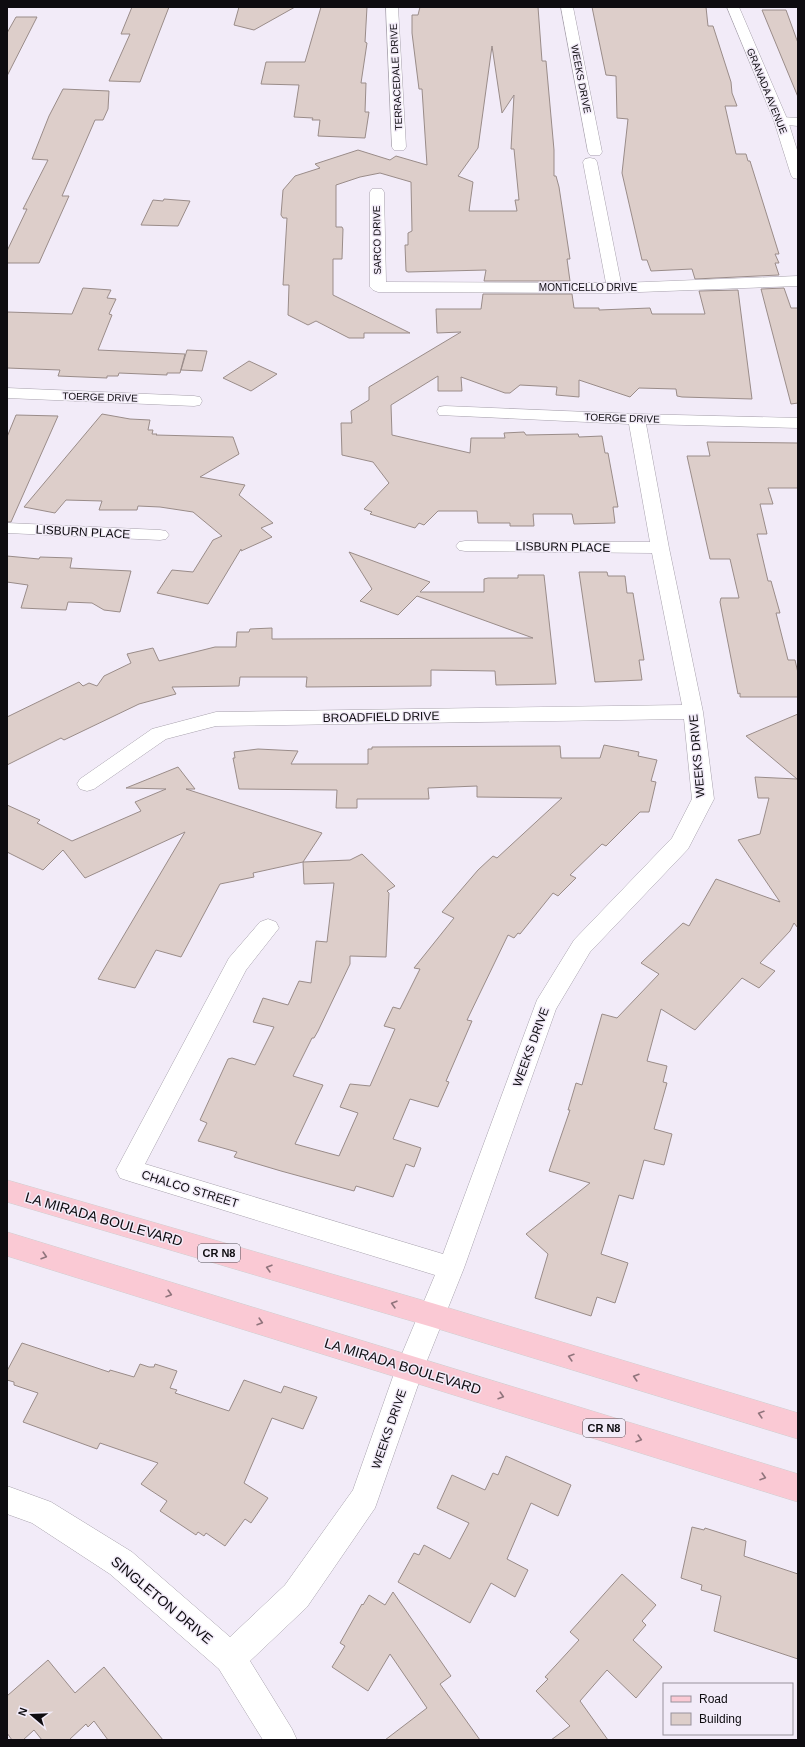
<svg xmlns="http://www.w3.org/2000/svg" width="805" height="1747" viewBox="0 0 805 1747" font-family="Arial,sans-serif">
<style>
.building{fill:#ddceca;stroke:#9a8c89;fill-rule:evenodd}
.lines{fill:none;stroke-linecap:round;stroke-linejoin:round}
.minor-casing{stroke:#a8a2ad;stroke-width:1}
.tertiary-casing{stroke:#a8a2ad;stroke-width:1}
.primary-casing{stroke:#cfcecf;stroke-width:1}
.minor{fill:#fff;fill-rule:evenodd}
.tertiary{fill:#fff;fill-rule:evenodd}
.primary{fill:#fac9d4;fill-rule:evenodd}
.oneway{stroke:#90747c}
.labels{text-anchor:middle;dominant-baseline:central;stroke-width:3;stroke-linejoin:round;paint-order:stroke}
.far-street-label{font-size:10px;fill:#0e0c10;stroke:#f2ebf8}
.shield{fill:#f2ebf8;stroke:#524f56;stroke-width:1}
.shield-label{font-size:11px;font-weight:bold;fill:#0e0c10}
.street-label{font-size:12px;fill:#0e0c10;stroke:#f2ebf8}
.near-street-label{font-size:14px;fill:#0e0c10;stroke:#f2ebf8}
</style>
<rect width="100%" height="100%" fill="#f2ebf8"/>
<!-- building -->
<path class="building" d="M132 7H169L140 82 109 81 130 34H121Z
M239 7H295L254 30 234 25Z
M321 7H367L365 42 367 43 361 83H366L365 112H369L365 138 318 136 320 120H312L313 118 294 117 299 85 261 84 266 62H305Z
M420 7H538L542 61H546L554 150V176H556L559 187 570 259H567L570 281H484L486 270 408 272 406 271 405 245H408V233L412 231 411 182 380 173 360 177 336 185V227H342L343 229 342 259H333V295L410 333H364V338H349L316 321 308 325 288 315 289 285H283L287 218H283L281 215 283 190 295 176 320 168 315 164 358 150 390 160 396 156 427 165 422 89H419L412 33V15H418ZM492 46 502 113 514 95 511 149H514L519 200H515L517 211H469L473 182 458 176 478 148Z
M592 7H706L708 26H713L731 82 732 93 737 106H725L736 154H746L748 161H750L779 254H775L779 263H775L779 275 695 279 692 269 651 271 647 260H642L622 173 628 119 617 118 616 76 606 75Z
M762 10H786L798 43V97Z
M16 17H37L7 76V33Z
M63 89 109 91 108 109 103 120H95L62 196H69L39 263H7V251L27 209H23L48 160 32 159 49 116Z
M164 199 190 201 178 226 141 225 153 200 163 201Z
M83 288 111 290 107 298 116 299 109 314 112 315 98 350 185 354 180 373H167V375L119 373 118 376H107V378L58 376 60 370 7 368V312L72 314Z
M784 288 791 308H798V403L791 404 761 289Z
M738 290 752 399 682 397 677 396 676 389 639 388 630 397 579 380V397L556 395 557 387 520 385 510 393H505L461 377 462 391H438V376L391 405 392 435 470 453 471 438H505L504 433 524 432 526 435 578 434 579 437 602 436 605 453H608L618 507H613L615 523 574 524 572 514H533L534 526H510V523H478L477 511H438L424 525 419 523 415 528 370 514 372 512 364 509 389 483 373 462 342 455 341 423H352L351 411 369 400V387L461 332 437 333 436 309H481L483 294H572L574 308H599V310L650 308 652 314H705L699 291Z
M187 350 207 351 202 371 181 370Z
M249 361 277 374 251 391 223 378Z
M102 414 130 419 150 420 148 430H153L152 434H157L156 435 233 437 239 454 200 477 245 485 239 495 273 523 261 528 272 537 241 551V549L208 604 157 593 172 570 193 572 213 540 222 536 193 512 160 507 138 506 137 510H99L102 501 66 500 55 513 24 507Z
M16 415 58 416 11 522H7V437Z
M707 442 798 443V488H768L773 504H760L767 534H757L768 581H771L780 613H776L788 660H795L798 673V697H740V693L738 694 720 602 721 598H739L730 559H710L687 456H710Z
M349 552 430 582 420 592H484V579L488 578H518V575H544L556 684 496 685 495 671 431 670V686L306 687 307 677H240L239 686 172 687 176 694 139 704 64 740 61 738 7 765V717L79 682 83 686 89 683 97 686 104 676 131 663 127 654 153 648 159 661 215 647H236L237 632H249L250 629 272 628V639L533 638 417 596 398 615 360 601 372 589Z
M7 556 39 559 40 557 72 558 70 568 131 571 120 612 104 610 92 603 68 602 66 610 21 608 28 585 7 582Z
M579 572H607L608 576H625L627 593H633L644 660H639L642 680 595 682Z
M798 714V928L794 923 790 931 760 963 775 971 759 988 742 978 695 1030 661 1009 647 1061 667 1066 663 1082 667 1083 654 1129 672 1134 664 1165 644 1160 633 1199 619 1195 601 1254 628 1263 615 1303 597 1297 591 1316 535 1298 548 1254 526 1234 590 1183 549 1171 570 1110H568L576 1083 582 1085 602 1014 617 1018 659 974 641 963 683 923 689 926 716 879 780 902 738 840 760 834 769 798H758L755 777 797 779 746 736Z
M604 745 639 752 638 756 657 760 651 781 656 782 649 812H640L606 846 602 844 570 875 576 878 558 896 553 893 520 934 518 933 514 938 508 935 467 1020 472 1021 446 1081 449 1082 438 1107 410 1099 393 1139 421 1148 414 1167 406 1164 393 1197 356 1186 354 1191 281 1171 234 1157 237 1152 198 1141 207 1123 200 1120 228 1059 232 1058 255 1065 274 1027 253 1022 263 998 288 1005 299 981 311 983 316 941 327 942 334 883 304 884 303 862 350 860 362 854 395 886 387 891 389 893 386 957 350 956V964L318 1031 314 1038H312L293 1076 323 1085 295 1144 339 1156 358 1113 340 1107 350 1084 370 1086 395 1029 384 1026 393 1007 400 1009 420 969 414 968 454 918 442 912 478 870 493 856 497 858 562 798 477 797V786L428 788 429 799H357V808H336L337 790 239 789 233 758H235L234 752 258 749 298 751 291 764H368V749H372V747L560 746 561 758H600Z
M178 767 195 789H186L322 833 303 862 253 873 254 877 220 884 181 957 156 950 135 988 98 979 185 832 85 878 63 850 43 870 7 852V805L40 820 37 823 72 841 141 811 135 802 166 789 126 788Z
M22 1343 109 1372 110 1370 134 1377 140 1364 149 1367H154L155 1364 177 1371 170 1388 177 1390 175 1393 229 1411 244 1380 281 1393 284 1386 317 1397 303 1429 272 1418 244 1483 268 1498 251 1523 245 1519 225 1546 206 1533 204 1536 198 1532 196 1535 160 1511 167 1501 141 1484 158 1463 100 1443 97 1449 23 1422 38 1393 14 1385V1382L7 1380V1371Z
M506 1456 571 1485 558 1516 531 1503 507 1559 528 1570 515 1597 491 1583 470 1623 398 1582 414 1553 419 1555 424 1545 450 1559 469 1523 437 1508 452 1475 485 1490 493 1473 498 1475Z
M692 1527 704 1530 705 1528 746 1541 744 1556 798 1574V1659L714 1631 721 1596 701 1590 702 1585 681 1578Z
M622 1574 656 1605 642 1621 646 1625 633 1640 662 1667 636 1698 607 1670 580 1701 608 1740H551L570 1726 536 1691 548 1679 545 1677 579 1640 570 1632Z
M393 1592 451 1676 440 1684 480 1740H385L427 1708 390 1654 368 1691 332 1667 345 1646 340 1643 362 1604 363 1605 369 1595 385 1605Z
M48 1660 75 1693 104 1667 163 1740H108L94 1721 88 1727 86 1724 69 1740H42L34 1730 23 1740H12L7 1733V1696Z"/>
<g class="lines">
<defs>
<path id="minor" d="M386 7H398L406 147 404 150H394L392 147Z
M561 7H573L602 152 600 155H590L588 152Z
M781 117 798 118V126L776 124 774 121 776 118Z
M590 158 595 159 597 162 621 283 798 276V286L614 293 378 292 373 290 370 287V192L372 189H382L384 192 386 282 606 283 583 162 585 159Z
M7 388 194 396 200 397 202 401 200 405 194 406 7 398Z
M445 406 637 414 798 418V428L646 424 669 548 703 712 714 799 688 849 590 952 556 1009 464 1268 424 1368 375 1508 307 1607 250 1661 292 1729 297 1740H263L219 1669 110 1574 32 1523 7 1514V1486L51 1502 132 1552 230 1637 285 1585 353 1490 396 1368 435 1275 129 1181 120 1178 116 1170 229 958 260 922 268 919 276 922 279 928 246 970 145 1164 443 1254 537 1000 574 940 672 838 692 799 684 719 216 726 166 739 94 789 87 791 80 789 77 784 80 779 152 729 216 712 682 705 652 553 465 551 459 550 456 546 459 542 465 541 650 542 629 424 439 415 437 411 439 407Z
M7 523 160 530 166 531 169 535 166 539 160 540 7 533Z"/>
<path id="tertiary" d="M727 7H739L788 121 798 153V179L793 178 791 175 774 121Z"/>
<path id="primary" d="M7 1180 432 1303 798 1413V1439L432 1327 7 1202Z
M7 1232 798 1474V1502L7 1256Z"/>
</defs>
<!-- minor casing -->
<use href="#minor" class="minor-casing"/>
<!-- tertiary casing -->
<use href="#tertiary" class="tertiary-casing"/>
<!-- primary casing -->
<use href="#primary" class="primary-casing"/>
<!-- minor -->
<use href="#minor" class="minor"/>
<!-- tertiary -->
<use href="#tertiary" class="tertiary"/>
<!-- primary -->
<use href="#primary" class="primary"/>
</g>
<!-- one-way arrows -->
<defs><path id="oneway-chevron" d="M-2-3.5L2.5 0L-2 3.5" fill="none" stroke-width="1.6" stroke-linecap="round" stroke-linejoin="round"/></defs>
<g class="oneway">
<use href="#oneway-chevron" transform="translate(44 1256) rotate(17)"/>
<use href="#oneway-chevron" transform="translate(269 1268) rotate(-164)"/>
<use href="#oneway-chevron" transform="translate(169 1294) rotate(17)"/>
<use href="#oneway-chevron" transform="translate(394 1304) rotate(-164)"/>
<use href="#oneway-chevron" transform="translate(260 1322) rotate(17)"/>
<use href="#oneway-chevron" transform="translate(571 1357) rotate(-163)"/>
<use href="#oneway-chevron" transform="translate(636 1377) rotate(-163)"/>
<use href="#oneway-chevron" transform="translate(501 1396) rotate(17)"/>
<use href="#oneway-chevron" transform="translate(761 1414) rotate(-163)"/>
<use href="#oneway-chevron" transform="translate(639 1439) rotate(17)"/>
<use href="#oneway-chevron" transform="translate(763 1477) rotate(17)"/>
</g>
<g class="labels">
<!-- far-street labels -->
<g class="far-street-label">
<text transform="translate(396 77) rotate(-93)">TERRACEDALE DRIVE</text>
<text transform="translate(581 79) rotate(79)">WEEKS DRIVE</text>
<text transform="translate(767 91) rotate(68)">GRANADA AVENUE</text>
<text transform="translate(377 240) rotate(-91)">SARCO DRIVE</text>
<text x="588" y="287">MONTICELLO DRIVE</text>
<text transform="translate(100 397) rotate(2)">TOERGE DRIVE</text>
<text transform="translate(622 418) rotate(2)">TOERGE DRIVE</text>
</g>
<!-- shield labels -->
<g class="shield">
<rect x="198" y="1244" width="42" height="18" rx="3"/>
<rect x="583" y="1419" width="42" height="18" rx="3"/>
</g>
<g class="shield-label">
<text x="219" y="1253">CR N8</text>
<text x="604" y="1428">CR N8</text>
</g>
<!-- street labels -->
<g class="street-label">
<text transform="translate(83 532) rotate(3)">LISBURN PLACE</text>
<text transform="translate(563 547) rotate(1)">LISBURN PLACE</text>
<text transform="translate(381 717) rotate(-1)">BROADFIELD DRIVE</text>
<text transform="translate(697 756) rotate(-95)">WEEKS DRIVE</text>
<text transform="translate(531 1047) rotate(-70)">WEEKS DRIVE</text>
<text transform="translate(190 1189) rotate(17)">CHALCO STREET</text>
<text transform="translate(389 1429) rotate(-71)">WEEKS DRIVE</text>
</g>
<!-- near-street labels -->
<g class="near-street-label">
<text transform="translate(104 1219) rotate(16)">LA MIRADA BOULEVARD</text>
<text transform="translate(403 1366) rotate(17)">LA MIRADA BOULEVARD</text>
<text transform="translate(162 1600) rotate(40)">SINGLETON DRIVE</text>
</g>
</g>
<!-- border -->
<rect width="805" height="1747" fill="none" stroke="#0e0c10" stroke-width="16"/>
<!-- legend -->
<rect x="663" y="1683" width="130" height="52" fill="#f2ebf8" stroke="#97929b"/>
<rect x="671" y="1696" width="20" height="6" fill="#fac9d4" stroke="#97929b"/>
<text x="699" y="1703" font-size="12" fill="#0e0c10">Road</text>
<rect x="671" y="1713" width="20" height="12" fill="#ddceca" stroke="#97929b"/>
<text x="699" y="1723" font-size="12" fill="#0e0c10">Building</text>
<!-- north arrow -->
<g transform="translate(32 1715) rotate(289)" stroke="#f2ebf8" stroke-width="3" paint-order="stroke">
<path d="M0-3L7 15L0 10L-7 15Z" fill="#0e0c10"/>
<text y="-6" font-size="11" font-weight="bold" text-anchor="middle" fill="#0e0c10">N</text>
</g>
</svg>
